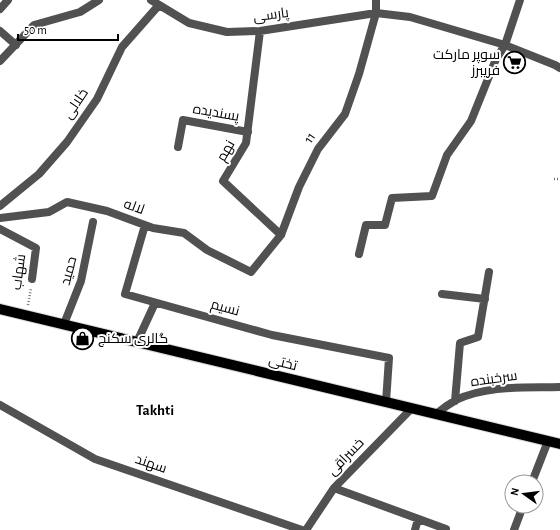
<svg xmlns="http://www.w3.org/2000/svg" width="560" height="530" viewBox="0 0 560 530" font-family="'Alegreya Sans',Cairo,sans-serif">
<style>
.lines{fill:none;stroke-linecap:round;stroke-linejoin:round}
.primary-casing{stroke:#dbdbdb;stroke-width:12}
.path{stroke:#737373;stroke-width:2.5;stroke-dasharray:1 2;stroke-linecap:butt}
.minor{stroke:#515151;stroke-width:8}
.primary{stroke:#000;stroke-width:10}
.labels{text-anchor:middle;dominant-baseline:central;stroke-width:4;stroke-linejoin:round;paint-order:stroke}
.street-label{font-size:14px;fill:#000;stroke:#fff}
.poi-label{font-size:14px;fill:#000;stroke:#fff;text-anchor:end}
.neighbourhood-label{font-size:15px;font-weight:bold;fill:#000;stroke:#fff}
</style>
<rect width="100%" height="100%" fill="#fff"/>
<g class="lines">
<defs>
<path id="primary" d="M0 309 560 444"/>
</defs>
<!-- primary casing -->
<use href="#primary" class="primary-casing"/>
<!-- path -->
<path class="path" d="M554 179H560
M28 305 31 288"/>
<!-- minor -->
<path class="minor" d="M151 0 189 23 227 32 260 31 376 13 410 17 505 45 555 65 560 68
M0 9 8 0
M0 31 16 45
M260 31 246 143 223 181 281 235
M0 61 34 25 80 12 99 0
M178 147 183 120 248 132
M0 206 39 174 67 142 97 99 122 47 159 5
M0 218 49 212 67 202 107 211 153 228 184 233 207 250 251 272 281 235 299 187 318 149 345 114 359 74 376 13V0
M145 225 125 294 272 335 389 358 386 402
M0 229 36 248 32 279
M359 254 366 225H385L392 198 432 196 447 155 471 121 496 59 505 45 520 0
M442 294 485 299
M64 324 81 281 93 222
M137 342 155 303
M455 401 460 343 478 337 489 272
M0 405 95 459 302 530
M436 414C442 409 449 404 456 400 487 385 526 388 560 387
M532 482 548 441
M334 488 446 529
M306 530 334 488 412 408
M415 530 418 519
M514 530 523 506"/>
<!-- primary -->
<use href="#primary" class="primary"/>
</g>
<!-- icons -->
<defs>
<symbol id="supermarket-ring" viewBox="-11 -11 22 22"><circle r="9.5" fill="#fff" stroke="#000" stroke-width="1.5"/><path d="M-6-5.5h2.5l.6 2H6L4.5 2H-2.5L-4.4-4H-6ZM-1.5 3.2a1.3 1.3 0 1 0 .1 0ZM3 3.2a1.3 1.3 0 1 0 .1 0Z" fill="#000"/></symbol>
<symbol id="shop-ring" viewBox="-11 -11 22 22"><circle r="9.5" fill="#fff" stroke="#000" stroke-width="1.5"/><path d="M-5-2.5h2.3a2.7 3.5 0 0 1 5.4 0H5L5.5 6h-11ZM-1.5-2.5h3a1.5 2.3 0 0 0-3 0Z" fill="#000"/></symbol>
</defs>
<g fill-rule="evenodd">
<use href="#supermarket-ring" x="502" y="50" width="25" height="25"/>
<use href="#shop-ring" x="70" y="326" width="25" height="25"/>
</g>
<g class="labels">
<!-- street labels -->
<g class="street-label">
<text transform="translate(271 15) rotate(-7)">پارسی</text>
<text transform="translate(76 104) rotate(-56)">خلالی</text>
<text transform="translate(216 113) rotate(10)">پسندیده</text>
<text transform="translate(310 138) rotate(-56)">11</text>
<text transform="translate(226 151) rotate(-60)">نهم</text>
<text transform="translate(134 207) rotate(20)">لاله</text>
<text transform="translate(69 271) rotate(-75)">حمید</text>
<text transform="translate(19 272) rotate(-82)">شهاب</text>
<text transform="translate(225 308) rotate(15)">نسیم</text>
<text transform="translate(283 363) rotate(14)">تختی</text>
<text transform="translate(494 379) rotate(-8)">سرخبنده</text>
<text transform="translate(346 457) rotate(-46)">خسراقی</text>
<text transform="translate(151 464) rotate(19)">سهند</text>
</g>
<!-- poi labels -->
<g class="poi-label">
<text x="500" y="55">سوپر مارکت<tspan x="500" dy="16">فریبرز</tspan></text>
<text x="98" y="339" text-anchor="start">گالری سکنج</text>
</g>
<!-- neighbourhood labels -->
<g class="neighbourhood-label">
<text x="155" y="410">Takhti</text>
</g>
</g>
<!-- north arrow -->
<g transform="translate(524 494) rotate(284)"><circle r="19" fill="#ffffff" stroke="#999999"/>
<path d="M0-3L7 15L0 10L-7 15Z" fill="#000000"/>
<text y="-6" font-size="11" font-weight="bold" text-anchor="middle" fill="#000000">N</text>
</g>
<!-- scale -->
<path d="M18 34v6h100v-6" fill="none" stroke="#000000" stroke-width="2"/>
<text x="24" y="34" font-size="12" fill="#000000" stroke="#ffffff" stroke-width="3" paint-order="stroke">50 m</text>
</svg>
